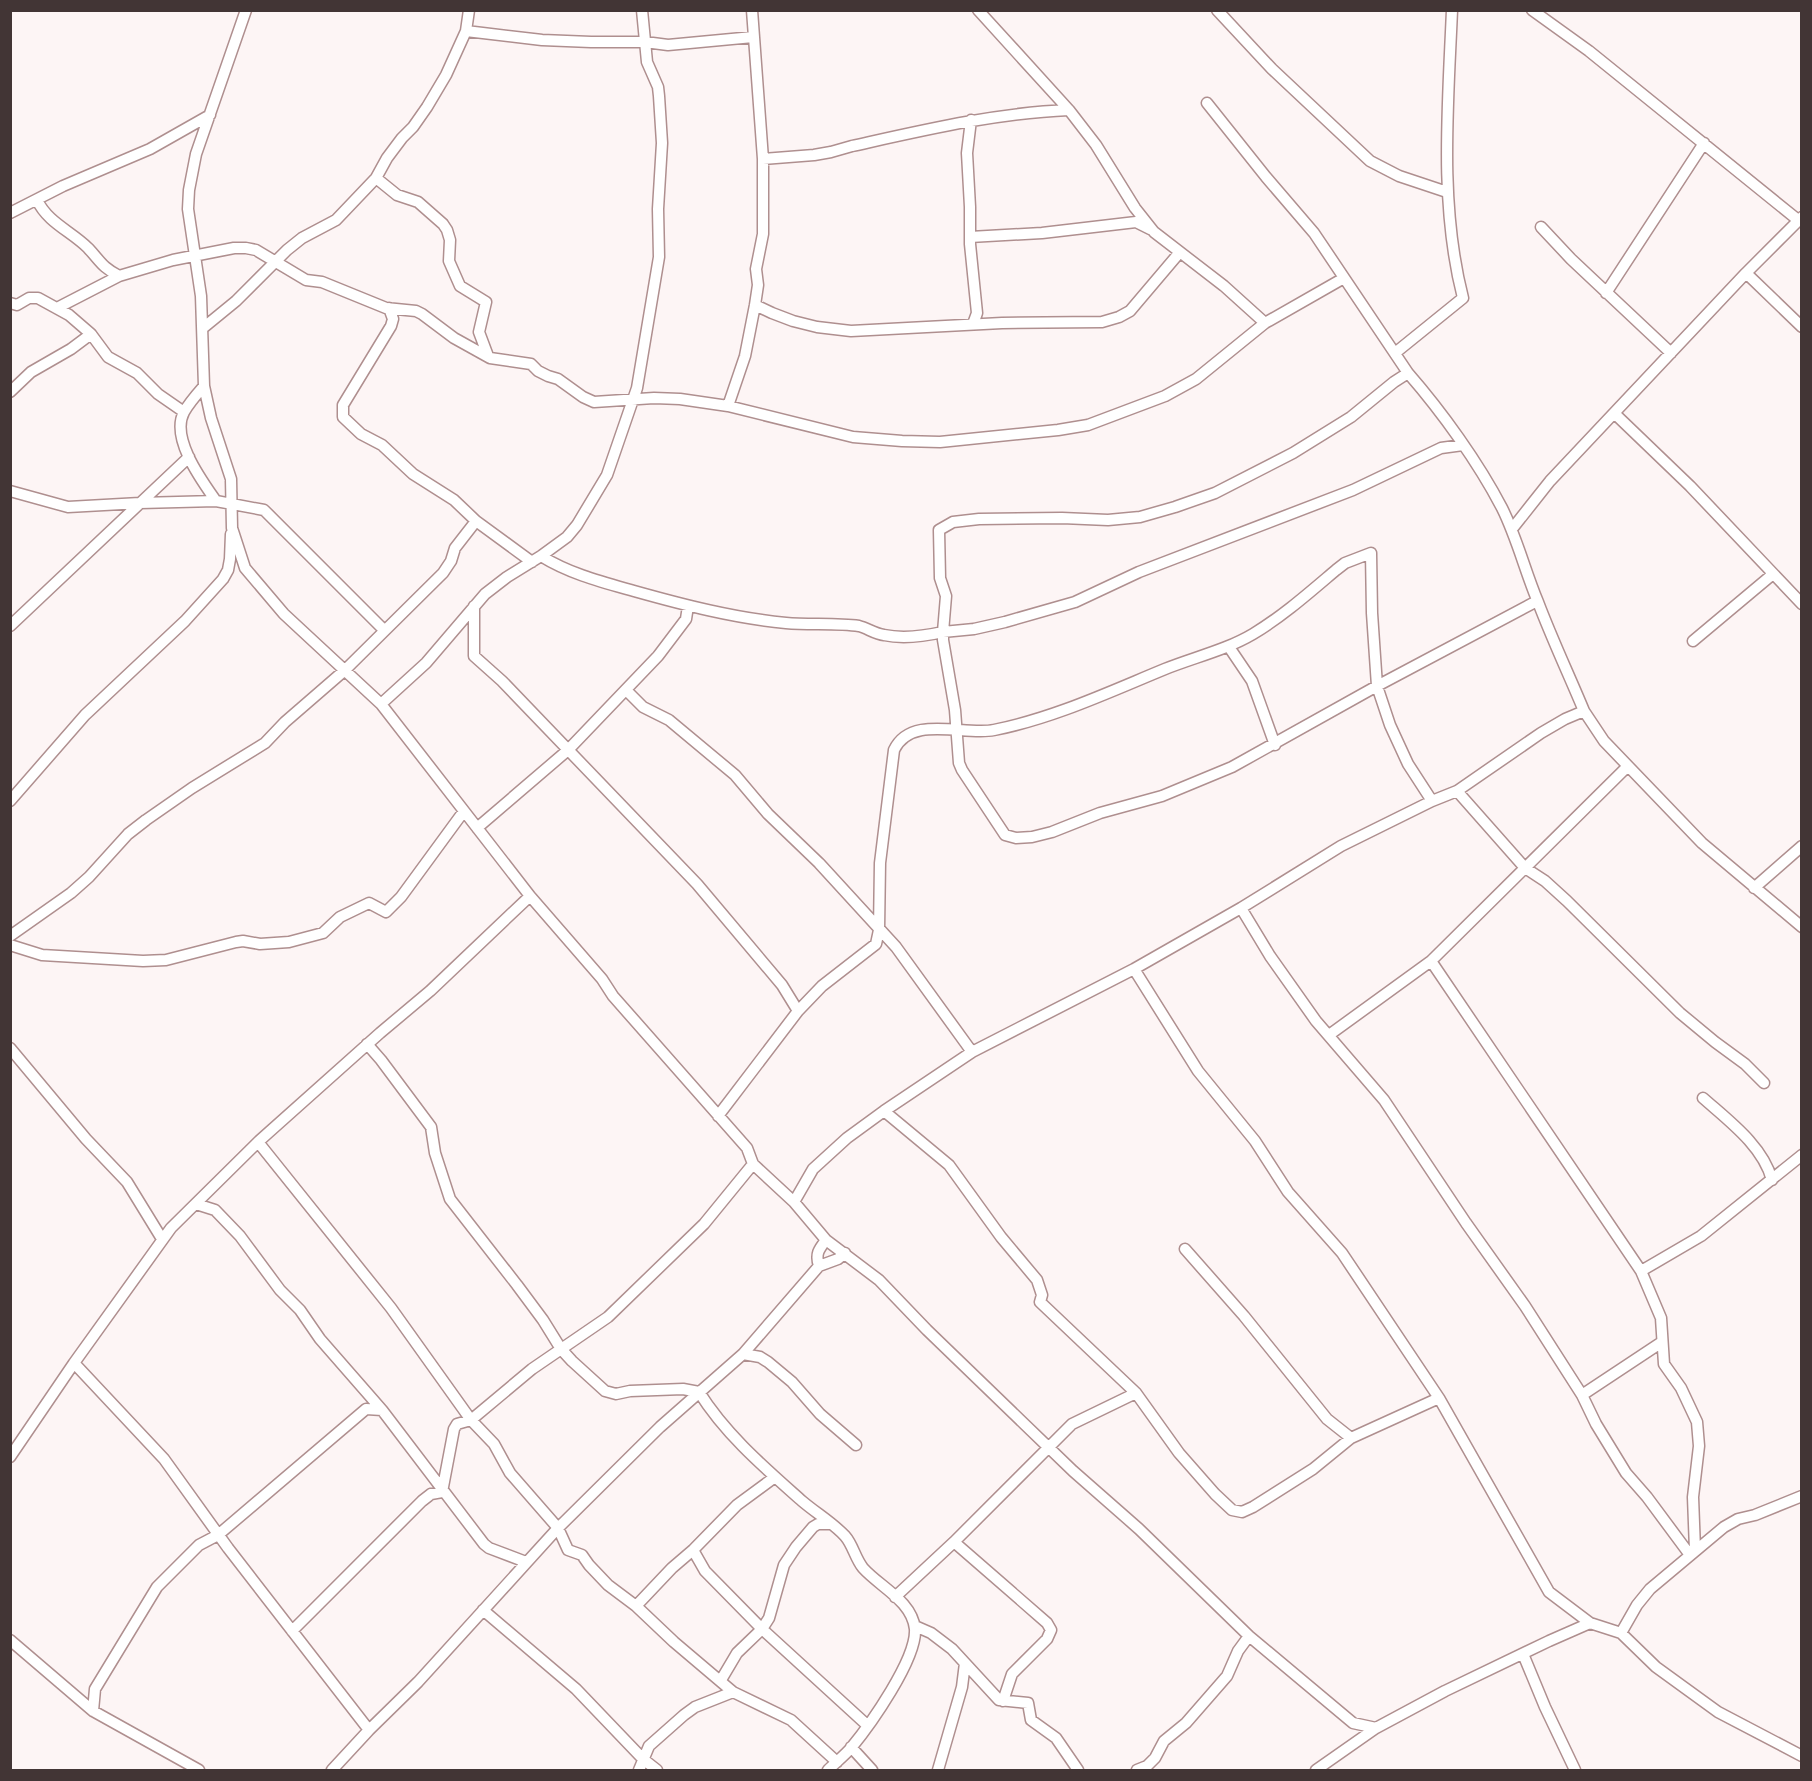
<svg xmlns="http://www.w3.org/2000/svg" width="1812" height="1781" viewBox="0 0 1812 1781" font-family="'Asap Condensed',sans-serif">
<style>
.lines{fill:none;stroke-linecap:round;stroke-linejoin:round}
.street-casing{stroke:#af8f8f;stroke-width:13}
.street{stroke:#fff;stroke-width:10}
</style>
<rect width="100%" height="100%" fill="#fdf5f5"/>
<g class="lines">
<defs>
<path id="street" d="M246 10 196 154 189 190 188 209 201 296 204 386 211 418 231 479 232 528 245 568 284 614 381 704 530 896 602 979 613 996 747 1148 753 1164 794 1202 826 1240 879 1280 927 1330 1073 1471 1139 1529 1249 1636 1353 1723 1376 1728
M978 10 1069 110 1096 145 1135 208 1154 232 1224 286 1265 323
M1217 10 1272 69 1370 161 1399 176 1447 192
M1532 10 1589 51 1798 220
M466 31 469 10
M1207 103 1266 177 1314 233 1408 373C1442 412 1478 462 1502 508 1517 538 1525 571 1538 602 1552 639 1569 675 1584 711L1604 741 1702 843 1802 927
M971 120 967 153 970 207V244L977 313 973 324
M763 159 814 155 831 152 852 146C924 130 995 113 1069 110
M376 178 397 195 418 202 443 224 447 230 450 240 449 261 460 286 486 302 479 332 488 356
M37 200C48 223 71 231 88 248 101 262 102 267 119 276
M10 213 63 186 150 149 210 115
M1541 227 1571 259 1671 353
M970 237 1042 233 1136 222 1150 229
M1746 273 1802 327
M1606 293 1704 143
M10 303 17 305 29 298H38L69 315 91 334 108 357 137 373 158 394 184 412
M755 305 772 313 793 321 817 327 851 331 1002 323 1102 322 1119 317 1130 311 1180 252
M57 308 119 276 173 260 234 248H246L256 250 306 280 322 282 386 308 416 311 422 314 454 338 490 358 531 364 538 371 548 376 558 379 583 397 594 402 654 398 680 399 728 406 853 437 902 441 940 442 1058 430 1088 425 1165 396 1196 379 1265 323 1344 278
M389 308 393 319 391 326 343 405V417L361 434 382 445 413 474 454 500 476 521 532 562
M203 328 236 301 287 250 302 238 336 220 376 178 387 158 402 138 413 127 427 107 446 75 466 31 542 40 591 42H645L668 45 753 37
M1395 353 1463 298C1439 205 1448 106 1452 10
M204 386C197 394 189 403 184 412 170 438 202 481 216 501
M10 392 31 372 71 349 91 334
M728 406 745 356 755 305 758 285 756 269 763 234V159L752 10
M1614 413 1690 486 1802 604
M1463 445 1441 448 1353 490 1139 572 1075 602 1005 622 974 629 943 632V640L955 710 959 763 962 770 1005 835 1016 838 1032 837 1052 832 1100 813 1162 796 1232 767 1377 686 1537 601
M10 491 68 507 140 503 216 501 264 510 384 630
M1512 529 1550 481 1746 273 1802 217
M541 556C570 574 602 582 634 591 684 605 734 618 786 623 808 625 837 623 859 626 867 628 875 634 884 635 903 639 925 636 943 632L946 596 940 578 939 530 953 522 979 519 1062 518 1108 520 1140 517 1175 507 1215 493 1293 453 1351 417 1394 382 1408 373
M474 606V656L502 681 697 884 782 985 798 1011
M10 626 189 457
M1693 641 1773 574
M1229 647 1252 681 1275 745
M626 690 643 707 669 720 735 775 768 814 819 863 896 947 972 1052
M381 704 426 663 485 594 507 577 541 556 567 537 577 525 607 475 637 388 659 257 658 209 662 143 659 96 658 87 647 62 642 10
M1457 791 1525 868 1545 881 1567 901 1680 1013 1715 1042 1745 1064 1764 1083
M10 801 85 715 185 621 223 579 228 570 230 559 231 534
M477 828 568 750 658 656 686 619 688 606
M1754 888 1802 846
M1241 908 1270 956 1316 1021 1384 1100 1466 1223 1525 1306 1582 1395 1596 1424 1626 1473 1647 1497 1690 1555
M10 936 71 893 89 877 128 834 146 820 192 788 265 743 285 722 345 670 443 573 451 561 455 548 476 521
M10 945 42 955 143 961 166 960 236 942 243 941 260 944 289 942 323 933 340 917 369 903 386 912 401 897 464 811
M1431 961 1641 1271 1661 1318 1664 1364 1681 1388 1697 1422 1699 1446 1693 1497 1695 1550
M1134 969 1198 1071 1255 1141 1288 1192 1342 1253 1439 1398 1549 1592 1590 1623 1621 1633 1656 1667 1718 1712 1802 1756
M1329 1035 1431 961 1628 766
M367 1044 381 1060 431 1127 435 1153 450 1199 517 1285 543 1320 561 1349 572 1361 605 1391 616 1394 630 1391 683 1389 699 1392C726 1435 765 1468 802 1501 816 1513 833 1523 845 1536 853 1545 855 1558 863 1568 880 1587 912 1601 915 1629 917 1659 870 1725 851 1748 844 1756 835 1763 828 1770
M10 1048 86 1139 127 1182 162 1239
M1703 1098C1729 1121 1763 1146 1772 1180
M884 1111 949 1165 1001 1237 1037 1280 1042 1295 1040 1302 1136 1393 1179 1453 1215 1494 1232 1510 1242 1512 1253 1507 1313 1469 1351 1438 1439 1398
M718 1116 798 1011 822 986 876 944 879 930 880 863 894 750C911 714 964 736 994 730 1054 718 1109 692 1165 669 1195 657 1226 650 1253 634 1283 616 1310 592 1336 570L1345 563 1371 553 1372 613 1377 686 1390 725 1408 764 1432 801
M258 1142 391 1308 471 1420 494 1444 510 1473 558 1528 568 1550 582 1555 589 1565 608 1585 636 1606 674 1642 733 1692 791 1720 837 1762
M794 1202 813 1169 847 1138 884 1111 972 1052 1134 969 1241 908 1341 846 1432 801 1457 791 1541 733 1565 719 1584 711
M196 1204 215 1210 240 1236 280 1290 300 1310 320 1339 382 1410 484 1544 489 1548 526 1562
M1185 1249 1244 1316 1327 1419 1351 1438
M819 1266C815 1254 819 1249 826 1240
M1641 1271 1701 1236 1802 1155
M743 1354 760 1357 768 1362 792 1382 820 1414 856 1445
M74 1363 164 1459 228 1548 369 1730
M1582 1395 1662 1342
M10 1457 74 1363 171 1228 258 1142 380 1033 430 991 530 896
M954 1542 1047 1623 1051 1630 1047 1639 1012 1674 1003 1701
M693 1550 705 1571 762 1629 867 1725
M895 1597 954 1542 1072 1424 1136 1393
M636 1606 672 1568 693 1550 737 1505 775 1477
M483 1610 576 1689 643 1759 657 1770
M915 1626 931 1633 952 1649 999 1700 1028 1703 1031 1720 1056 1738 1078 1770
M292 1631 422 1501 431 1494 442 1492 454 1429 457 1424 471 1420 532 1369 608 1317 704 1224 753 1164
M1621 1633 1637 1605 1650 1589 1724 1527 1738 1519 1755 1515 1802 1496
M10 1640 93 1711 199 1770
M1523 1654 1545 1707 1575 1770
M721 1680 737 1653 762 1629 769 1618 784 1565 796 1547 813 1527 818 1524H830
M93 1711 95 1689 157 1587 199 1545 218 1535 366 1409 382 1410
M851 1747 872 1770
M332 1770 369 1730 418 1682 558 1528 660 1427 743 1354 819 1266 838 1259 845 1253
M639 1770 649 1746 684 1715 695 1707 733 1692
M938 1770 962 1687 965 1663
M1137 1770 1147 1766 1155 1758 1164 1741 1186 1723 1227 1676 1238 1651 1249 1636
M1316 1770 1376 1728 1445 1691 1549 1641 1590 1623"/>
</defs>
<!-- street casing -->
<use href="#street" class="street-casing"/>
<!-- street -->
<use href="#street" class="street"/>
</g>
<!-- border -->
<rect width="1812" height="1781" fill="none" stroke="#423535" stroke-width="24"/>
</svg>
